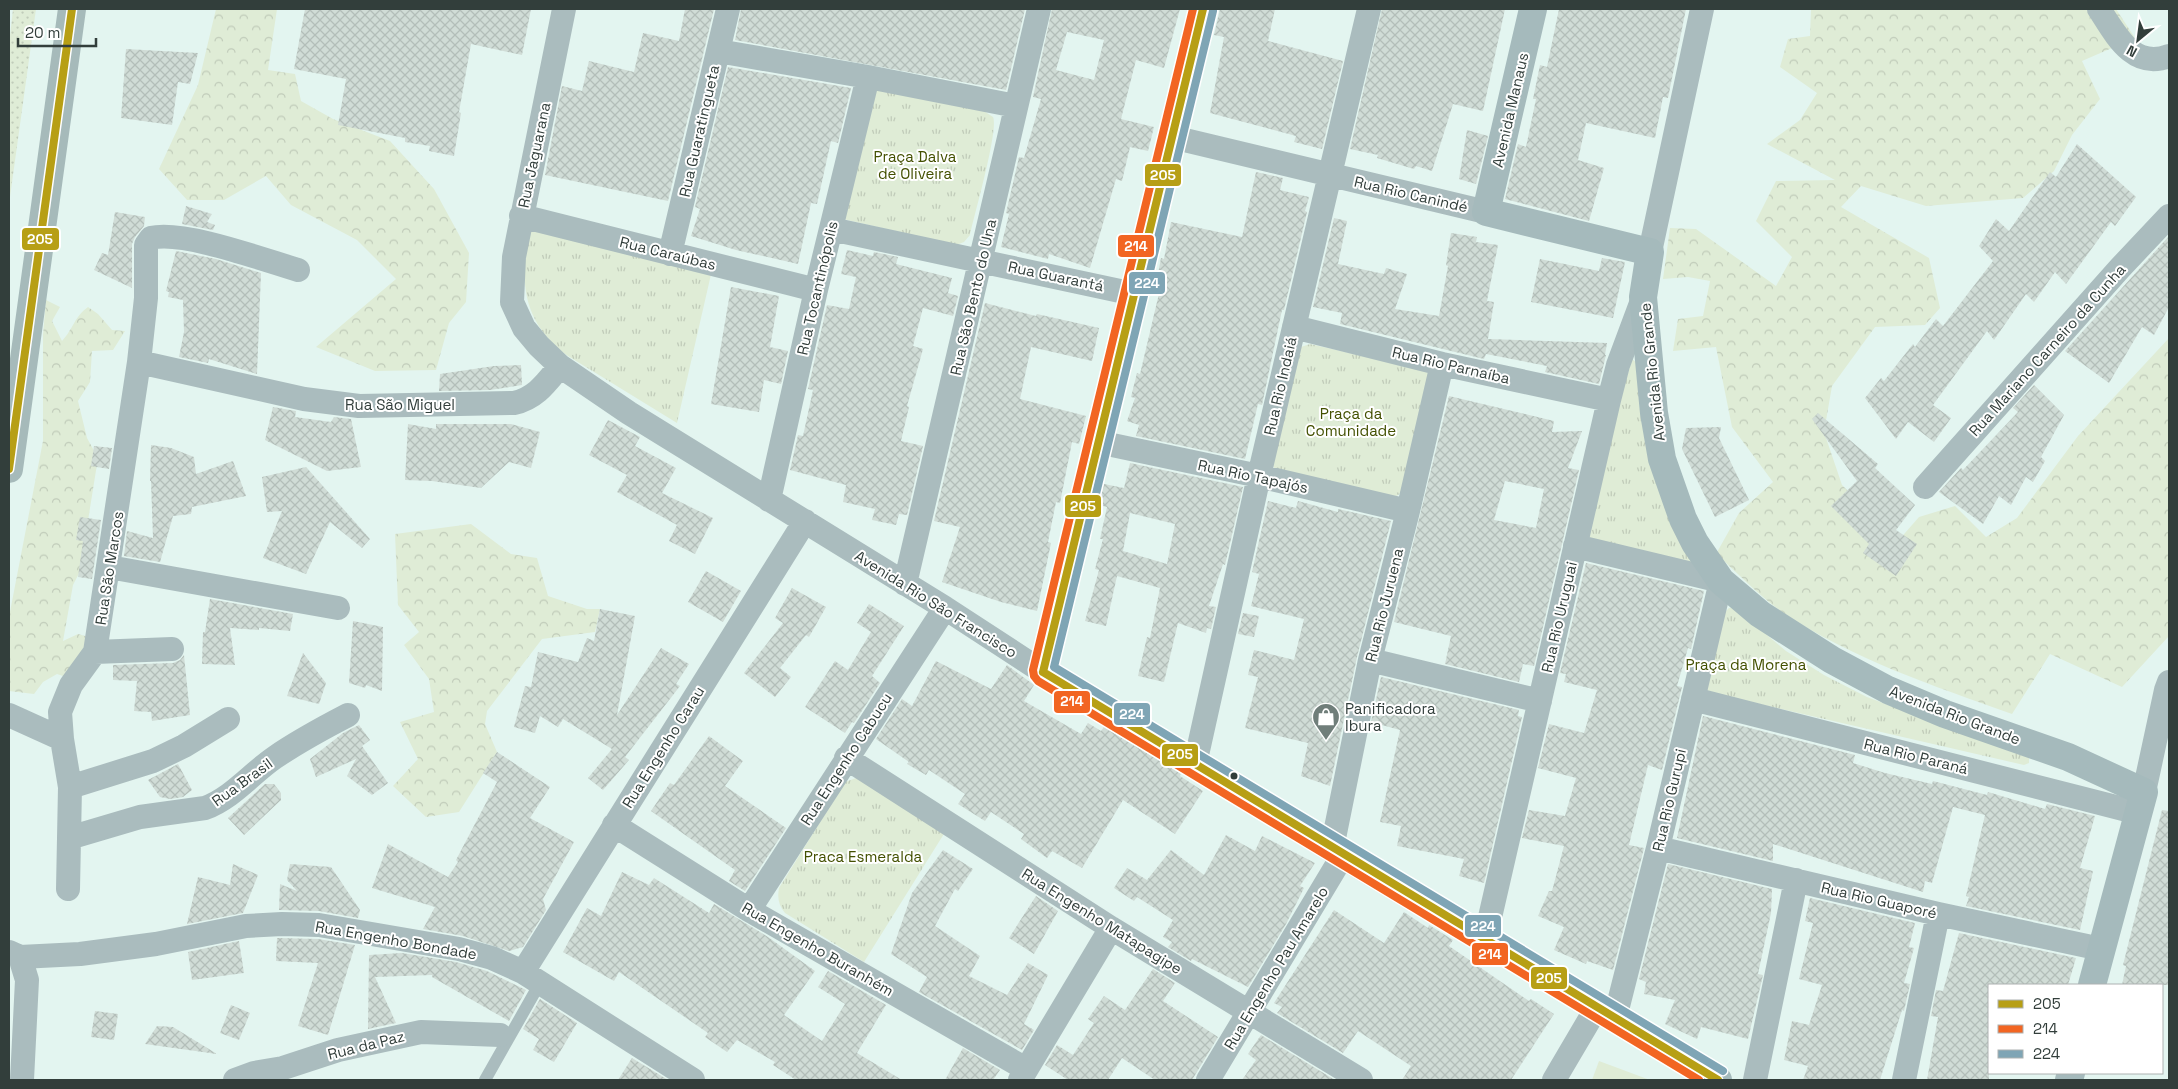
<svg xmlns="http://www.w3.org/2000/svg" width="2178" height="1089" viewBox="0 0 2178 1089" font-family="'Space Grotesk',sans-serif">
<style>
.grass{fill:url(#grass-dots)}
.forest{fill:url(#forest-crowns)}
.park{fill:url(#park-tufts)}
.pitch{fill:#dfecd6}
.building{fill:url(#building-cross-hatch);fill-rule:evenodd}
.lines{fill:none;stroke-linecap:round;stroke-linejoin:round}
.lane{stroke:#aabcbe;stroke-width:12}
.street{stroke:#aabcbe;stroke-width:24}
.secondary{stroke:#a5babc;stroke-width:28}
.highway{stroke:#a6baba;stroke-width:28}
.bus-1-casing{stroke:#fff;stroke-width:11}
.bus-2-casing{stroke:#fff;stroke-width:11}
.bus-3-casing{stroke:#fff;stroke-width:11}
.bus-1{stroke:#b79f15;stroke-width:8}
.bus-2{stroke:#f26522;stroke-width:8}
.bus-3{stroke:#7fa5b5;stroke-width:8}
.bus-dot{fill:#323e3b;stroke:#fff;stroke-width:2}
.labels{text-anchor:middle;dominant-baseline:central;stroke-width:4;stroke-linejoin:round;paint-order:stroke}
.street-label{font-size:15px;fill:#323e3b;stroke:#fff}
.park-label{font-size:15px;fill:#435001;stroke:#fff}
.poi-label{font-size:15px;fill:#323e3b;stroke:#fff;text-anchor:start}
.line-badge{stroke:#fff;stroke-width:2}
.badge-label{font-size:14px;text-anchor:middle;font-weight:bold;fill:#fff}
</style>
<defs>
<pattern id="grass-dots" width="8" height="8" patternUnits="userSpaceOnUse" patternTransform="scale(1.25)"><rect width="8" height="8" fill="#dfecd6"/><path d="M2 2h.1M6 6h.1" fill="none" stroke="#c0cbb9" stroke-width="1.8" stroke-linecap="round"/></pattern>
<pattern id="forest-crowns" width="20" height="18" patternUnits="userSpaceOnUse" patternTransform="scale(1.25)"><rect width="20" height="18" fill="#dfecd6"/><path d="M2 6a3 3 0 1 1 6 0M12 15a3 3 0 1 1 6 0" fill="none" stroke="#c0cbb9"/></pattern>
<pattern id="park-tufts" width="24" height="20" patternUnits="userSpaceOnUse" patternTransform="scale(1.25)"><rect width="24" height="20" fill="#dfecd6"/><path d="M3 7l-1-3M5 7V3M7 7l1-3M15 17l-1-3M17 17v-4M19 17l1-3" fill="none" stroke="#c0cbb9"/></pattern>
<pattern id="building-cross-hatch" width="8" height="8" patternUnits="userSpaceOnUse" patternTransform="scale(1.25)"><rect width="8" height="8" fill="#d0dcd6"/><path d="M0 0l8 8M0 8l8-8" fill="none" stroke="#b3beb9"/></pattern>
</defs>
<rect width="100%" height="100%" fill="#e3f5f0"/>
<!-- grass -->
<path class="grass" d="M13 9H36L9 204V45Z"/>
<!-- forest -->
<path class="forest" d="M216 9H277L268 70 295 74 301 101 333 119 390 141 434 189 469 253 466 302 449 323 436 370 375 371 316 347 396 279 357 240 291 205 266 176 224 200H187L159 169 198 85Z
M1811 9H2116L2135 38 2082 61 2100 99 2072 135 2054 171 2023 198 1926 206 1861 186 1841 207 1929 258 1940 308 1925 325 1875 327 1832 386 1824 432 1842 485 1898 541 1919 517 1955 506 1986 537 2017 518 2078 436 2169 338V636L2122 687 2050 654 2012 714C1934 686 1852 659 1782 612 1759 596 1738 573 1716 554L1739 513 1773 482 1732 427 1716 347 1673 351 1678 319 1703 316 1710 281 1688 277 1663 279 1670 228 1696 229 1776 286 1792 257 1756 221 1776 181 1835 180 1767 144 1800 120 1817 93 1780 67 1788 39 1810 36Z
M46 300 60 307 52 321 62 341C74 328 74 317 88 307L98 314 112 330 125 331 113 350 92 351 90 382 78 401 87 438 98 458 86 533 90 552 73 585 63 641 78 634 99 640 69 678 57 674 43 682 34 694 9 691V617L43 441V335Z
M471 524 511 554 537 558 548 596 587 609H600L595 632 542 639 487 711 485 724 497 752 459 812 426 817 393 786 418 759 400 722 434 712 429 679 404 645 419 632 398 605 395 534Z"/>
<!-- park -->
<path class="park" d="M873 85 981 109 993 117C999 129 974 216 970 235L964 242 956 245 843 219Z
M534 227 712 270 677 423 568 356C532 330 520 297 526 252 528 243 528 235 534 227Z
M1310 344 1425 370 1431 376 1404 491 1395 497 1275 469 1273 466 1301 347Z
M1632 359 1636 362 1640 410 1703 564 1591 545 1588 535 1608 443Z
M1734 607 1786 651 1824 675 1867 697 2029 757V763L2024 765 1708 692 1705 690 1725 612 1729 608Z
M859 777 947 829 864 962 785 913C779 906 777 898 779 888L845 782Z"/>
<!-- pitch -->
<path class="pitch" d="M1599 1061 1650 1080H1592Z"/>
<!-- building -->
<path class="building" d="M305 9H531L522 55 471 44 459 112 461 113 454 156 429 151 430 146 405 142V138L338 125 346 79 294 69Z
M685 9H714L668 201 545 175 562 86 582 91 589 61 634 72 643 33 679 41Z
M741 9H1025L1006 90 735 40Z
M1052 9H1180L1164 68 1136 60 1121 119 1154 127 1148 151 1130 147 1122 181 1116 179 1090 268 1049 254 1048 259 1001 247 1009 214 1006 213 1019 157 1024 158 1041 99 1033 97ZM1067 32 1104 40 1094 80 1056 70Z
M1220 9H1275L1268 41 1343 61 1322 149 1294 142 1296 136 1210 113 1224 37 1214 35Z
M1382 9H1505L1483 111 1453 104 1432 171 1416 166 1414 169 1377 158 1378 155 1350 149Z
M1559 9H1686L1668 98 1663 97 1655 138 1586 123 1578 160 1604 168 1589 221 1505 199 1518 144 1526 147 1536 99H1533L1540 65 1547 67Z
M126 49 198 53 190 84 178 82 172 125 121 118Z
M728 67 851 88 838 143 831 141 817 204 811 203 798 264 736 250 691 236 700 209 695 207Z
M1467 130 1488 136 1476 184 1459 179Z
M2077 144 2136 197 2115 226 2111 222 2066 284 2055 272 2034 302 2026 294 1994 340 1987 331 1933 405 1951 418 1934 442 1908 422 1896 439 1865 398 1881 378 1884 381 1913 344 1915 347 1936 319 1943 326 1993 261 1979 246 1996 219 2009 231 2050 172 2056 177Z
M1256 172 1283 178 1280 190 1309 197 1305 211 1307 212 1284 310H1282L1262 405 1258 404 1245 459 1136 436 1139 425 1127 421 1135 398 1131 397 1137 373 1140 374 1161 285 1156 284 1161 258 1164 259 1171 222 1242 237Z
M186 206 212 214 207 222 215 225 213 230 182 224Z
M115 212 145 217 144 226 135 237 132 244V288L94 270 102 253 108 255Z
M1334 218 1347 221 1338 264 1384 274 1386 268 1407 274 1395 309 1439 316 1448 266 1446 265 1451 233 1477 237 1476 242 1498 245 1487 301 1494 302 1488 339 1607 343 1605 355H1606L1599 384 1545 372 1547 366 1486 354 1484 359 1340 324 1342 313 1313 307Z
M2169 236V307L2154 335 2142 327 2109 383 2065 351Z
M847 250 873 256 874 252 898 257 896 264 952 278 948 293 958 296 953 316 923 308 913 346 923 349 907 406 909 407 901 441 923 446 907 515 899 514 896 525 872 520 875 509 843 502 846 485 790 470 798 435 803 436 813 390 808 389 827 305 849 309 856 277 841 274Z
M176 251 216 259 261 273 257 374 209 359 208 363 179 357 184 332 183 300 168 297 169 292 166 291Z
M1602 258 1625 262 1613 318 1531 302 1540 259 1599 271Z
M731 287 779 296 770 347 788 351 781 384 764 380 759 412 711 404Z
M985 303 1036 316 1037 314 1099 328 1092 361 1031 347 1020 399 1086 416 1079 444 1072 442 1060 503 1056 502 1048 542 1051 543 1037 611 1001 602 942 582 960 527 934 521Z
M521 365 522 385 490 390 439 391 440 374 494 366Z
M2034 385 2064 415 2041 457 2045 461 2033 482 2026 477 2011 505 1999 496 1983 524 1939 492 1961 468 1963 470 2018 412 2013 408Z
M1449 396 1554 421 1552 432 1582 431 1568 468 1579 470 1534 666 1523 664 1519 682 1445 664 1451 636 1394 622ZM1505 481 1544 489 1536 528 1494 520Z
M273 407 296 411 295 417 331 422 334 417 351 419 361 467 327 471 265 440Z
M1818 413 1878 464 1875 468 1915 505 1896 530 1917 544 1896 576 1863 553 1869 544 1831 506 1857 481 1812 419Z
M608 420 640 437 635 446 676 468 662 493 713 518 695 554 669 541 677 525 617 492 627 475 589 455Z
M408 424 436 429V424H511L540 432 531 468 509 462 481 488 432 481 405 480Z
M1721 427 1719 438 1749 500 1715 517 1682 449 1686 428Z
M151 445 171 448 194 457 196 474 233 461 246 496 192 507 191 514 173 516 160 562 124 556 127 531 153 538 151 481H150Z
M94 446 112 448 109 469 91 466Z
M1130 463 1243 487 1225 565 1223 564 1209 606 1216 607 1211 629 1207 628 1206 633 1178 623 1164 682 1138 676 1147 637 1150 638 1160 588 1117 576 1106 626 1085 621 1099 570 1095 569 1103 539H1100L1107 507 1099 505 1104 484 1124 488ZM1130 513 1175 524 1167 564 1123 551Z
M306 467 370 539 362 548 330 522 306 574 263 558 282 511 267 512 262 477Z
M1268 501 1296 508 1298 501 1338 512V509L1391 521 1357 657 1330 786 1301 776 1308 743 1245 728 1258 677 1248 675 1254 650 1294 660 1304 619 1251 606 1259 574 1252 572Z
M80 517 101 520 92 579 78 577 83 541 76 540Z
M1586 563 1704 591 1691 649 1688 648 1677 686 1682 687 1662 770 1648 765 1629 845 1644 848 1613 970 1587 961 1586 964 1554 950 1564 927 1538 916 1549 891H1552L1564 846 1522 838 1529 810 1565 816 1576 778 1538 768 1549 724 1584 733 1597 690 1564 682 1566 674 1560 673Z
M706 571 741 591 723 622 688 602Z
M792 588 826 607 809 637 806 635 780 668 791 677 775 697 744 673 783 623 775 618Z
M210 599 293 614 290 631 259 628V630L230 628 235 665 202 664 203 632H205Z
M869 604 904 626 872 676 880 683 854 723 852 722 845 733 805 707 835 661 848 670 871 632 857 623Z
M600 609 635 616 617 715 661 648 689 664 676 684 680 686 625 757 629 760 603 790 588 778 612 749 563 719 558 727 540 716 535 733 514 727 525 686 531 687 538 652 578 662 587 638 594 641Z
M1243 613 1259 616 1254 637 1238 634Z
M353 621 383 627 382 691 366 685 365 688 349 683Z
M303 653 326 683 319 704 287 696Z
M184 655 190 715 152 721 151 712 134 711 137 681 113 680V665L173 663 180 660Z
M936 661 991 689 1007 665 1034 685 1024 701 1081 734 1088 723 1101 731 1104 727 1181 774 1180 776 1203 791 1175 834 1123 800 1082 868 1052 851 1047 858 1021 839 1024 834 991 812 985 821 958 804 965 794 929 770 926 775 907 764 909 762 876 739 902 699 912 706Z
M1381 677 1519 710 1518 716 1522 717 1484 883 1459 876 1464 859 1397 846 1401 826 1380 822 1400 730 1371 722Z
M1703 716 1855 755 1853 763 1885 773 1932 784 1933 781 1987 795 1988 792 2045 809 2047 804 2095 816 2080 868 2093 871 2080 930 1966 906 1969 897 1966 896 1985 815 1953 807 1932 883 1925 881 1923 892 1773 844V861L1677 838Z
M359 725 370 740 362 746 388 783 372 795 347 776 356 759 316 777 310 759 343 733Z
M709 736 743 761 725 786 786 828 745 891 729 881 735 870 651 811 670 783 674 785Z
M497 752 550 787 530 818 574 842 543 899 546 910 523 947 509 951 463 936 423 929 435 907 372 888 388 844 448 877 458 862 456 860 497 782 483 773Z
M178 764 192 790 183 797 170 799 160 797 148 780Z
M265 784H274L281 793V800L244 835 228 818Z
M2162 810 2169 811V985H2122L2126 966 2123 965Z
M1226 835 1255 851 1262 836 1315 863 1300 886 1304 888 1286 924 1248 987 1192 959 1191 961 1168 947 1172 942 1163 937 1173 920 1137 897 1134 901 1114 888 1127 868 1147 880 1171 850 1204 875Z
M943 850 973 869 958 891 955 889 935 926 980 956 969 976 1007 995 1028 963 1048 975 1024 1024 1034 1030 1022 1050 919 992 927 977 891 954 912 893Z
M233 864 258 875 243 913 187 924 198 877 230 885Z
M290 864 331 867 360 910 358 918 319 911 279 910 280 884 297 891 287 880Z
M1668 864 1772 889 1771 913 1758 974 1763 975 1748 1039 1701 1027 1697 1039 1665 1024 1675 1000 1644 994 1646 982 1639 979Z
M622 872 649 885 654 878 709 913 714 904 768 937 815 971 784 1015 822 1041 845 1004 818 987 828 971 886 1005 857 1053 902 1080H796L773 1065 775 1062 737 1040 727 1052 705 1037 708 1033 619 972 614 981 563 952 587 908 601 916Z
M1036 896 1058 911 1034 954 1009 938Z
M1810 898 1915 923 1909 947 1914 948 1904 983 1910 984 1904 1011 1902 1010 1880 1080H1803L1808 1066 1784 1060 1792 1021 1809 1025 1822 985 1799 979 1813 923 1805 921Z
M1334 910 1384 943 1404 912 1428 928 1429 925 1453 940 1449 946 1529 1001 1531 999 1554 1014 1511 1080H1402L1411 1066 1358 1031 1343 1053 1277 1013 1282 1007 1274 1003Z
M1959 933 2076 958 2068 985H1989V1080H1927L1938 1017 1931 1016 1936 990 1943 991Z
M277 938 318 939 355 945 328 1035 298 1026 318 963 276 961Z
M239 941 244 973 192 980 188 952Z
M402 953 456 962 487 971 526 990 509 1021 432 977V975L375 977 396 1023 368 1029 369 955Z
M1153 969 1175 983 1163 1001 1218 1037 1192 1080H1155L1122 1058 1108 1080H1068L1045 1065 1057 1045 1073 1055 1094 1023 1088 1019 1104 996 1125 1010Z
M540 999 577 1023 554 1062 533 1050 539 1039 523 1029Z
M231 1005 250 1013 239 1040 220 1033Z
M95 1011 118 1014 114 1040 91 1037Z
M157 1026 173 1027 217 1054 145 1044Z
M1261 1035 1335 1080H1242L1256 1060 1248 1054Z
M963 1048 1000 1070 993 1080H945Z
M632 1058 668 1080H618Z"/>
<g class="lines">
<!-- lane -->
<path class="lane" d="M485 1080 540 983"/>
<!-- street -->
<path class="street" d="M564 9 514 257 512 302 524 328 539 346 560 366 629 413 945 608 1043 672
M2099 9C2116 35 2133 70 2169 56
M718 51 868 77 1016 106
M1172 137 1486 212
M521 216 816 290
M831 229 1134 294
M1650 252 1702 9
M670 254 728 9
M1294 327 1442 364 1609 400
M139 362 304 399 359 406 514 403C536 398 546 383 560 366
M1098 442 1259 476 1408 511
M1925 487 2120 268 2169 216
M769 500 816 290 868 77
M1575 546 1721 581 1658 848 1615 1018
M109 567 338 608
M905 584 1039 9
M95 652 172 649
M1370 660 1540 701
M1693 699 2139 813
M9 715 62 739
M846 758 1111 928 1361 1080
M1195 764 1259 476 1369 9
M70 787 153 761 184 746 228 719
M2144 792 2166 690 2169 682
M614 825 749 910 1026 1069
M69 838 140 817 205 808C232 798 251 774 274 758 297 742 323 728 348 715
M1332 848 1370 660 1408 511 1442 364
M1658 848 1938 914 2101 949
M68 889 70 787 62 739 60 712 71 685 95 652 139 362 146 298V245L151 238C183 230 264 260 298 270
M749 910 945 608
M1485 939 1609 400 1618 365 1643 298
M9 952 20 957 80 954 156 944 246 926 282 924 319 925 459 949 492 958 523 972 693 1080
M20 957 27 980 22 1080
M523 972 805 521
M235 1080 254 1073 283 1068 338 1050 421 1032 500 1035
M1020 1080 1111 928
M1208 1080 1343 855
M1554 1080 1597 1007
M1755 1080 1796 880
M1904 1080 1938 914"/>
<!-- secondary -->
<path class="secondary" d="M1203 9 1043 672 1343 855 1718 1080
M1533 9 1486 212 1650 252 1643 297 1654 413 1662 459 1683 519 1695 543 1721 581 1760 614 1832 660 1888 690 1945 714 2068 757 2144 792 2092 985
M2069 1080 2071 1073"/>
<!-- highway -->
<path class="highway" d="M9 469 72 9"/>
<defs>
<path id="bus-1" d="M9 469 72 9
M1043 672 1718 1080
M1043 672 1203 9"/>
<path id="bus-2" d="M1193 9 1033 670 1034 676 1038 681 1699 1080"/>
<path id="bus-3" d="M1213 11 1054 667 1723 1071"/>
</defs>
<!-- bus-1 casing -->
<use href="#bus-1" class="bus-1-casing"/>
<!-- bus-2 casing -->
<use href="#bus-2" class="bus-2-casing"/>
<!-- bus-3 casing -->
<use href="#bus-3" class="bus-3-casing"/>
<!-- bus-1 -->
<use href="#bus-1" class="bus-1"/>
<!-- bus-2 -->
<use href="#bus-2" class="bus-2"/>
<!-- bus-3 -->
<use href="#bus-3" class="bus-3"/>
</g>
<!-- icons -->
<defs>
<symbol id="shop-pin" viewBox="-11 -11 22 30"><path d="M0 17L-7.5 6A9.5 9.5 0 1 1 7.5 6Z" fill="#707e7a" stroke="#fff"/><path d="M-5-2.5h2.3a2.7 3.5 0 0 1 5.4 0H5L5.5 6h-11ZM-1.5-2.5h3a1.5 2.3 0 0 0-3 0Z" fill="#fff"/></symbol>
</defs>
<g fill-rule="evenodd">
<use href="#shop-pin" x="1310" y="701" width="32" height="43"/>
</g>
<!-- markers -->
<circle class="bus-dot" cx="1234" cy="776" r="4.5"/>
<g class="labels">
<!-- street labels -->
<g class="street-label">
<text transform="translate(1510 110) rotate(-77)">Avenida Manaus</text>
<text transform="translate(699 131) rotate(-77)">Rua Guaratingueta</text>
<text transform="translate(534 155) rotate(-78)">Rua Jaguarana</text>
<text transform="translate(1411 194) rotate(13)">Rua Rio Canindé</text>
<text transform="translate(668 253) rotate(14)">Rua Caraúbas</text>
<text transform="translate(1056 276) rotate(12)">Rua Guarantá</text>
<text transform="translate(817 288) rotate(-77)">Rua Tocantinópolis</text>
<text transform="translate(973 297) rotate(-77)">Rua São Bento do Una</text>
<text transform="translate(2047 350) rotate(-48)">Rua Mariano Carneiro da Cunha</text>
<text transform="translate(1451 365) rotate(13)">Rua Rio Parnaíba</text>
<text transform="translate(1652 372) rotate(-96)">Avenida Rio Grande</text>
<text transform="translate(1280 386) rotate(-77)">Rua Rio Indaiá</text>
<text x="400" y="404">Rua São Miguel</text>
<text transform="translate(1253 476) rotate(12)">Rua Rio Tapajós</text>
<text transform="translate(109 568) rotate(-81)">Rua São Marcos</text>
<text transform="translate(936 604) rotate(32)">Avenida Rio São Francisco</text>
<text transform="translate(1384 605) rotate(-76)">Rua Rio Juruena</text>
<text transform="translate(1559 617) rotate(-77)">Rua Rio Uruguai</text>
<text transform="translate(1955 715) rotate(21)">Avenida Rio Grande</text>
<text transform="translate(663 747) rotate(-58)">Rua Engenho Carau</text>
<text transform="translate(1916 756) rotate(14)">Rua Rio Paraná</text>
<text transform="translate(846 759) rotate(-57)">Rua Engenho Cabucu</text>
<text transform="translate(242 782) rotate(-36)">Rua Brasil</text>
<text transform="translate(1669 800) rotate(-77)">Rua Rio Gurupi</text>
<text transform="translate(1879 900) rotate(13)">Rua Rio Guaporé</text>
<text transform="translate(1102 921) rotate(32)">Rua Engenho Matapagipe</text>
<text transform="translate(396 940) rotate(10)">Rua Engenho Bondade</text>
<text transform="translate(818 949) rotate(30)">Rua Engenho Buranhém</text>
<text transform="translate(1276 968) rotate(-59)">Rua Engenho Pau Amarelo</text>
<text transform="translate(366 1045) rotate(-14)">Rua da Paz</text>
</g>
<!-- park labels -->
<g class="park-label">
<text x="915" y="156">Praça Dalva<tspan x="915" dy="17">de Oliveira</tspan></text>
<text x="1351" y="413">Praça da<tspan x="1351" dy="17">Comunidade</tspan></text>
<text x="1746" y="664">Praça da Morena</text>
<text x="863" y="856">Praca Esmeralda</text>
</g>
<!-- poi labels -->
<g class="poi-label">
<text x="1345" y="708">Panificadora<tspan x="1345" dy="17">Ibura</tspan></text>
</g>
</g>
<g class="line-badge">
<rect x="1144" y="163" width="38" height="24" rx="5" fill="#b79f15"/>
<rect x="21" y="227" width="39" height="24" rx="5" fill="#b79f15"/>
<rect x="1117" y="234" width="38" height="24" rx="5" fill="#f26522"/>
<rect x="1128" y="271" width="38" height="24" rx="5" fill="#7fa5b5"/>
<rect x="1064" y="494" width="38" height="24" rx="5" fill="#b79f15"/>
<rect x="1053" y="690" width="38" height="24" rx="5" fill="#f26522"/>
<rect x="1113" y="702" width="38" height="24" rx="5" fill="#7fa5b5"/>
<rect x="1161" y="743" width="38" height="24" rx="5" fill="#b79f15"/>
<rect x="1464" y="914" width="38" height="24" rx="5" fill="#7fa5b5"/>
<rect x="1471" y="942" width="38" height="24" rx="5" fill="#f26522"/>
<rect x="1530" y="966" width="38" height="24" rx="5" fill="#b79f15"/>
</g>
<g class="badge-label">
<text x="1163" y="180">205</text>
<text x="40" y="244">205</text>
<text x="1136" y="251">214</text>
<text x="1147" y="288">224</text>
<text x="1083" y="511">205</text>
<text x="1072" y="706">214</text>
<text x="1132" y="719">224</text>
<text x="1180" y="759">205</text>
<text x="1483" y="931">224</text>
<text x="1490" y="959">214</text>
<text x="1549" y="983">205</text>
</g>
<!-- border -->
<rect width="2178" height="1089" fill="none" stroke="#323e3b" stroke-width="20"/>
<!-- legend -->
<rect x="1988" y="984" width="175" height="90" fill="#ffffff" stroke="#adb2b1"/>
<rect x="1998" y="1000" width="25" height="8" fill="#b79f15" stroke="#adb2b1"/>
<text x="2033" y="1009" font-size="15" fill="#323e3b">205</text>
<rect x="1998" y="1025" width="25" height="8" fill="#f26522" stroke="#adb2b1"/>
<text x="2033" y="1034" font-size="15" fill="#323e3b">214</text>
<rect x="1998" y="1050" width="25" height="8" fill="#7fa5b5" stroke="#adb2b1"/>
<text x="2033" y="1059" font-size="15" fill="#323e3b">224</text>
<!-- north arrow -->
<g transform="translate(2138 40) rotate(209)" stroke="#ffffff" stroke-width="4" paint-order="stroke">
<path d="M0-4L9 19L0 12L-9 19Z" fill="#323e3b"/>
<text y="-8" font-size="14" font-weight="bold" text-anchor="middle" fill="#323e3b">N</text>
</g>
<!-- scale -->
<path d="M18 38v8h78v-8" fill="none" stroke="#323e3b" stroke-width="2.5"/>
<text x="25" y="38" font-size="15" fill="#323e3b" stroke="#ffffff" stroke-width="4" paint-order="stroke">20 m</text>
</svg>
